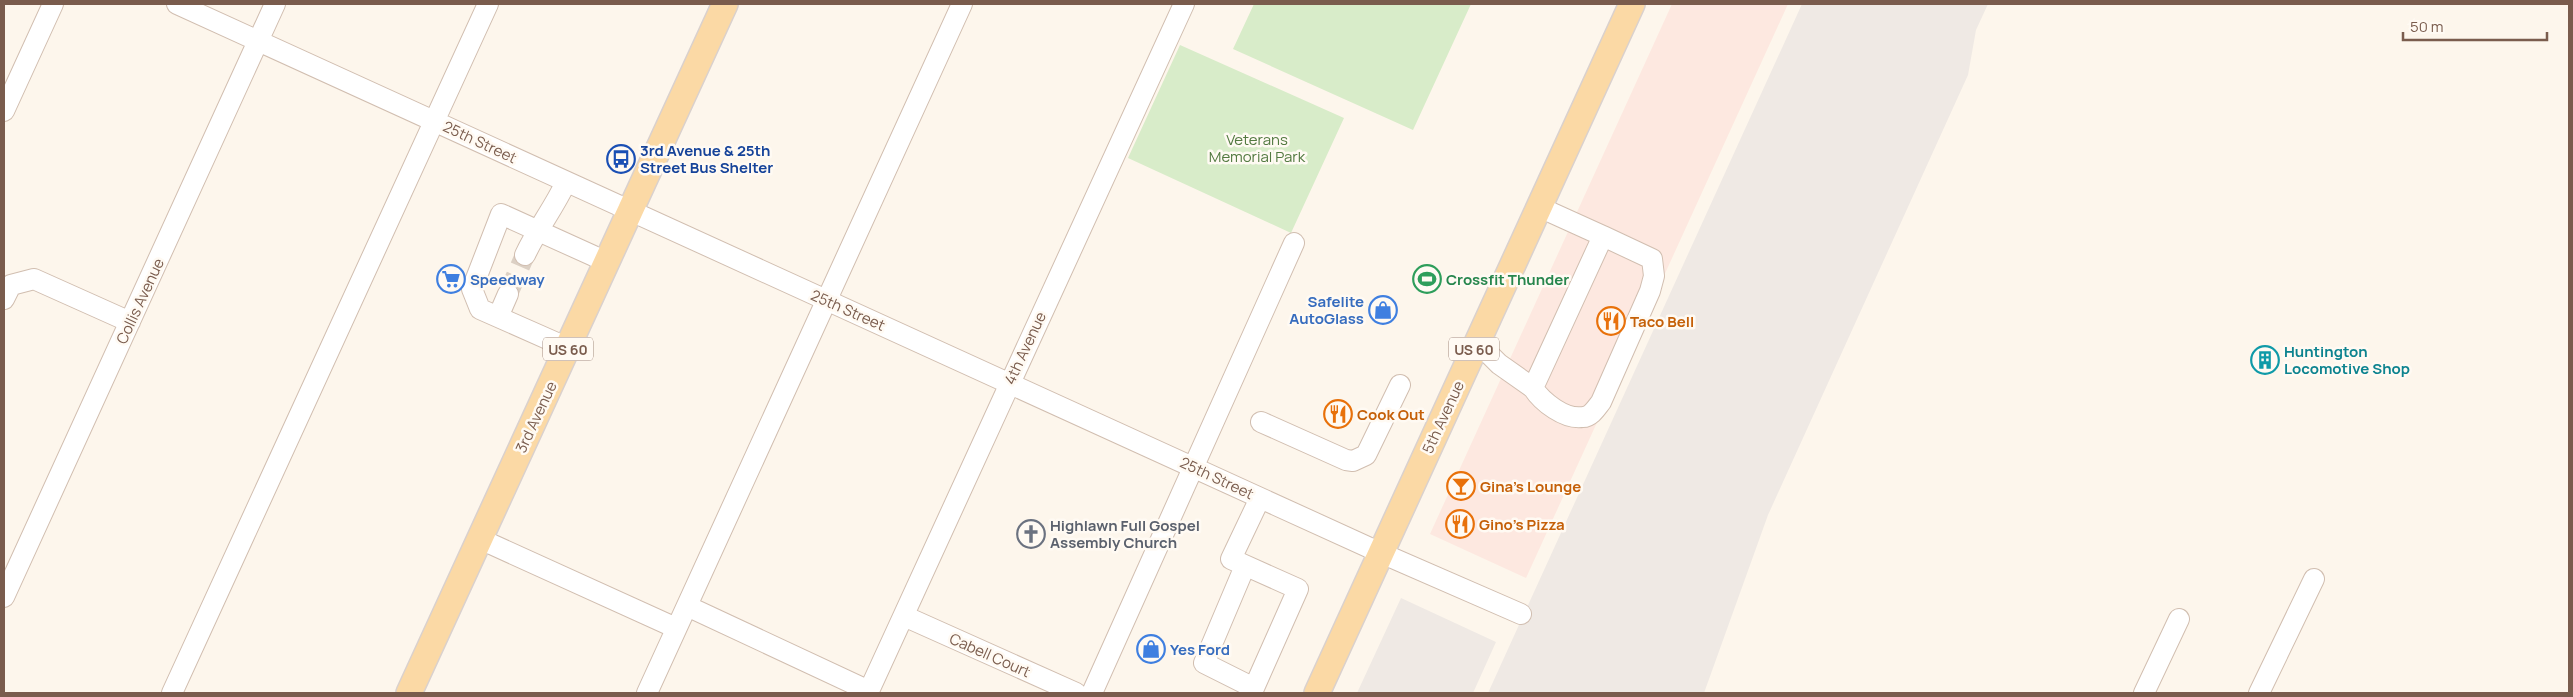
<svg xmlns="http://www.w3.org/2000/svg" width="2573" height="697" viewBox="0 0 2573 697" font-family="Manrope,sans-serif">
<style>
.commercial{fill:#fde8e0}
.industrial{fill:#efe9e4}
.green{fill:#d8ecc9}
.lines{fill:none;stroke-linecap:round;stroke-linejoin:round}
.minor-tunnel{stroke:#dcd0c4;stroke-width:20;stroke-dasharray:20 10;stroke-linecap:butt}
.minor-casing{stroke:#d1beb0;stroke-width:22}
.major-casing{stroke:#dad1cd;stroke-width:28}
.minor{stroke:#fff;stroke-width:20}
.major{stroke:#fbd9a5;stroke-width:25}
.labels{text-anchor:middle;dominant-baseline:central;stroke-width:5;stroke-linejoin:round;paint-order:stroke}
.shield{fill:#fffaf3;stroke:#a28b7f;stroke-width:1}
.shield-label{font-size:14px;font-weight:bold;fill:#7a5c4d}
.park-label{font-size:15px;fill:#537a41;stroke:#fffaf3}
.street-label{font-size:15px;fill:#7a5c4d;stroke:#fffaf3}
.transit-label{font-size:15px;font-weight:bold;fill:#164399;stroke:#fffaf3;text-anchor:start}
.shop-label{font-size:15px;font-weight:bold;fill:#366cbe;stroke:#fffaf3;text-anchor:start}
.leisure-label{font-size:15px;font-weight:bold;fill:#27864d;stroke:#fffaf3;text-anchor:start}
.food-label{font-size:15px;font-weight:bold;fill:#c56008;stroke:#fffaf3;text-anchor:start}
.culture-label{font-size:15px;font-weight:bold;fill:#0d838f;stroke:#fffaf3;text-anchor:start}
.worship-label{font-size:15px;font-weight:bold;fill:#5b616d;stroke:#fffaf3;text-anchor:start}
</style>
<rect width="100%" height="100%" fill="#fdf6ec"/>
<!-- commercial -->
<path class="commercial" d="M1672 4H1788L1526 578 1430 534Z"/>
<!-- industrial -->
<path class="industrial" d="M1802 4H1988L1976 30 1968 75 1768 515 1704 693H1488Z
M1401 598 1496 642 1473 693H1357Z"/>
<!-- green -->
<path class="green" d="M1254 4H1471L1413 130 1233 49Z
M1180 45 1344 118 1291 233 1128 158Z"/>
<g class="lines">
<!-- minor-tunnel -->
<path class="minor-tunnel" d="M508 294 525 255"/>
<defs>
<path id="minor" d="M177 4 1381 553 1521 614
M4 111 53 4
M525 255C537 229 554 208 566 182
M4 299 11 285 34 279 130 322
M498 317 508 294
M1477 342 1499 364 1533 388 1603 236 1539 207
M568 348 480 309 472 289 501 214 607 262
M1533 388C1542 402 1565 420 1583 417 1591 417 1597 407 1601 402L1650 291 1654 276 1652 259 1603 236
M1261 422 1346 460 1353 461 1366 455 1400 385
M480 539 676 628
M1245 566 1204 663 1254 688 1298 589 1231 559 1260 498
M4 597 275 4
M687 606 869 691
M904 616 1076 693
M172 693 488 4
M647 693 962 4
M868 693 1184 4
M1092 693 1294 243
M2144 693 2179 619
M2259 693 2314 579"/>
<path id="major" d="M409 693 725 4
M1317 693 1632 4"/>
</defs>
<!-- minor casing -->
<use href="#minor" class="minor-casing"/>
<!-- major casing -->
<use href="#major" class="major-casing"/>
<!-- minor -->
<use href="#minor" class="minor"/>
<!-- major -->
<use href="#major" class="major"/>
</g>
<!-- icons -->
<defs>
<symbol id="bus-ring" viewBox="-11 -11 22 22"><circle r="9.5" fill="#fffaf3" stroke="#1a4fb4" stroke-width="1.5"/><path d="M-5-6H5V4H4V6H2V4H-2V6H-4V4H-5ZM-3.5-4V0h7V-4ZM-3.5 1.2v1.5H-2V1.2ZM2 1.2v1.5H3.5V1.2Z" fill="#1a4fb4"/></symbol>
<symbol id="supermarket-ring" viewBox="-11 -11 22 22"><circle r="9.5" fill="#fffaf3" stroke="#3f7fe0" stroke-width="1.5"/><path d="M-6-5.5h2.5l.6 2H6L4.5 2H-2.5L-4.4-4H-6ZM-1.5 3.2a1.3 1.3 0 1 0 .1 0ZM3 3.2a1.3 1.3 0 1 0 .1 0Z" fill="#3f7fe0"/></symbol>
<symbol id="stadium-ring" viewBox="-11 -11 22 22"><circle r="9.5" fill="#fffaf3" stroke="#2e9e5b" stroke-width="1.5"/><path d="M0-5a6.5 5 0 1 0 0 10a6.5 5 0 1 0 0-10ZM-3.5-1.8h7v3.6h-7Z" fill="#2e9e5b"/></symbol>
<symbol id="shop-ring" viewBox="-11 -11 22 22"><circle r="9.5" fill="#fffaf3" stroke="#3f7fe0" stroke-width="1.5"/><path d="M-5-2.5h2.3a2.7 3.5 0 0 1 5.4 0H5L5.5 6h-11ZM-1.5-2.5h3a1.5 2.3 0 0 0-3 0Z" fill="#3f7fe0"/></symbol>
<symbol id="restaurant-ring" viewBox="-11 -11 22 22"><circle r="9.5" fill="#fffaf3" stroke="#e8710a" stroke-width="1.5"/><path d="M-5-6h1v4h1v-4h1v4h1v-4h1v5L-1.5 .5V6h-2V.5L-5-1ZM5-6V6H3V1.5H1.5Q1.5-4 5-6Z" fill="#e8710a"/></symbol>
<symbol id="building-ring" viewBox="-11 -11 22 22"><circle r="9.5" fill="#fffaf3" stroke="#0f9aa8" stroke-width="1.5"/><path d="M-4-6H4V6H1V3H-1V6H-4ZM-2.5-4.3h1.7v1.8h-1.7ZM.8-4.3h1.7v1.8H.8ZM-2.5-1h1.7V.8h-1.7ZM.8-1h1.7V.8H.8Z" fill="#0f9aa8"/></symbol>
<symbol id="bar-ring" viewBox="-11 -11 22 22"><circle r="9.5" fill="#fffaf3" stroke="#e8710a" stroke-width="1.5"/><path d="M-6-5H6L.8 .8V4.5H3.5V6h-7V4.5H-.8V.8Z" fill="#e8710a"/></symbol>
<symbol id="church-ring" viewBox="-11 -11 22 22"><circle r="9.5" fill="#fffaf3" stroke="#6b7280" stroke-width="1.5"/><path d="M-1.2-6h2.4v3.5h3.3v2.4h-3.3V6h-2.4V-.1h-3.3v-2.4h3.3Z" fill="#6b7280"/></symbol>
</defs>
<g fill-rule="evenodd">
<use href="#bus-ring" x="605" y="143" width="32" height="32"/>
<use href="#supermarket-ring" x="435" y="263" width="32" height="32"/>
<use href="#stadium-ring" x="1411" y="263" width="32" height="32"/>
<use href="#shop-ring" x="1367" y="294" width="32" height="32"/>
<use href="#restaurant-ring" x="1595" y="305" width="32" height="32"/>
<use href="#building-ring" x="2249" y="344" width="32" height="32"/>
<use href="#restaurant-ring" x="1322" y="398" width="32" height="32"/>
<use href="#bar-ring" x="1445" y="470" width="32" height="32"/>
<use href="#restaurant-ring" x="1444" y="508" width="32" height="32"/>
<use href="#church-ring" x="1015" y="518" width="32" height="32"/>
<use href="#shop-ring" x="1135" y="633" width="32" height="32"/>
</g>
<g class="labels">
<!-- shield labels -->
<g class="shield">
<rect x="543" y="337.5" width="50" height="23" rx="4"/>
<rect x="1449" y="337.5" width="50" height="23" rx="4"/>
</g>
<g class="shield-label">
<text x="568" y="349">US 60</text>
<text x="1474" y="349">US 60</text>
</g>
<!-- park labels -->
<g class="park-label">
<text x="1257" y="139">Veterans<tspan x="1257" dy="17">Memorial Park</tspan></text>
</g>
<!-- street labels -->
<g class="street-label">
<text transform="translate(480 142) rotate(25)">25th Street</text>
<text transform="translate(140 301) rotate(-65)">Collis Avenue</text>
<text transform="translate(848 310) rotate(24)">25th Street</text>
<text transform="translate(1025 348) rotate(-65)">4th Avenue</text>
<text transform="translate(536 417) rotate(-65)">3rd Avenue</text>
<text transform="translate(1443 417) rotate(-65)">5th Avenue</text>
<text transform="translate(1217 478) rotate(25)">25th Street</text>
<text transform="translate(990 655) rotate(24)">Cabell Court</text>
</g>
<!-- transit labels -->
<g class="transit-label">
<text x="640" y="150">3rd Avenue &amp; 25th<tspan x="640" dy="17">Street Bus Shelter</tspan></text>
</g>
<!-- shop labels -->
<g class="shop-label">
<text x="470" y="279">Speedway</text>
<text x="1364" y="301" text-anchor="end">Safelite<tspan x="1364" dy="17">AutoGlass</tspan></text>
<text x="1170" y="649">Yes Ford</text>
</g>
<!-- leisure labels -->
<g class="leisure-label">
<text x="1446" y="279">Crossfit Thunder</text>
</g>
<!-- food labels -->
<g class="food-label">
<text x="1630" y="321">Taco Bell</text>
<text x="1357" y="414">Cook Out</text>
<text x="1480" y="486">Gina's Lounge</text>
<text x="1479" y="524">Gino's Pizza</text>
</g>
<!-- culture labels -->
<g class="culture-label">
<text x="2284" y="351">Huntington<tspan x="2284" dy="17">Locomotive Shop</tspan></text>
</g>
<!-- worship labels -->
<g class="worship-label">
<text x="1050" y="525">Highlawn Full Gospel<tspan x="1050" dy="17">Assembly Church</tspan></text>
</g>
</g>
<!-- border -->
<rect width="2573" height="697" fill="none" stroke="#7a5c4d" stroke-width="10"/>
<!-- scale -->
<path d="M2403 32v8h144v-8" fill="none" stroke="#7a5c4d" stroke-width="2.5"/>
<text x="2410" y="32" font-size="15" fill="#7a5c4d" stroke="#fffaf3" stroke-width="4" paint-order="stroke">50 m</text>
</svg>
